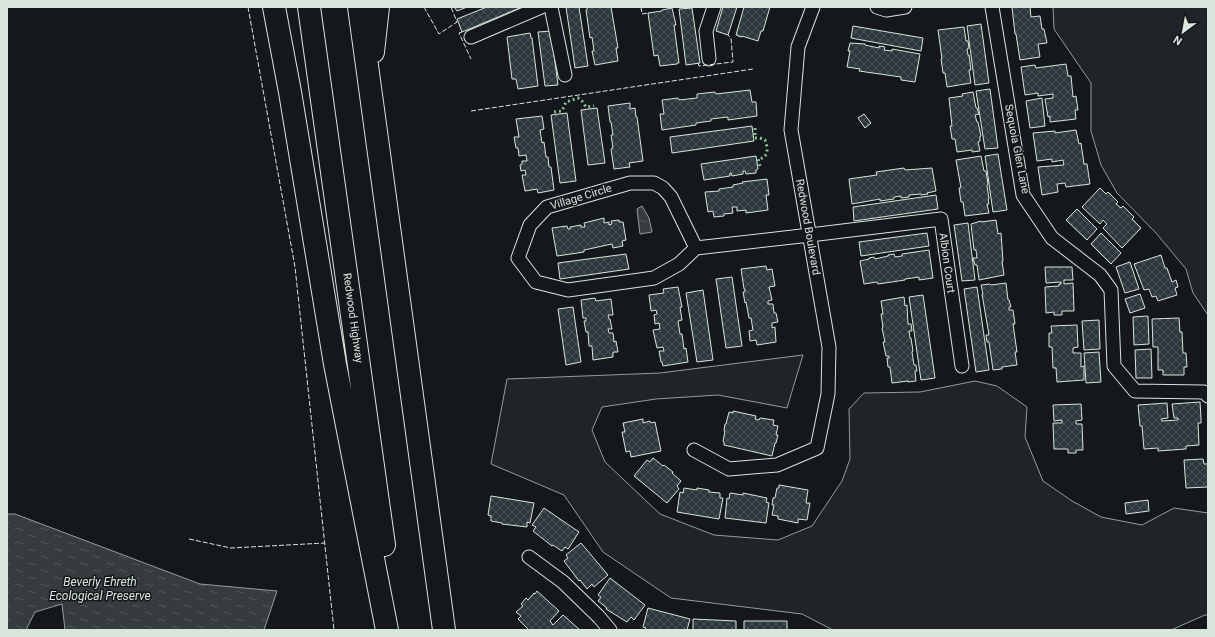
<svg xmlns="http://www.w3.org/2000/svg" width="1215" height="637" viewBox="0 0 1215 637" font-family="Roboto,sans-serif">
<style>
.green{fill:#202428;stroke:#939e99}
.water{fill:url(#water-ripples);stroke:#939e99}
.building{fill:url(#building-cross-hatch);stroke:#d8e6dc}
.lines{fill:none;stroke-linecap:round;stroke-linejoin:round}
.street-casing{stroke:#d8e6dc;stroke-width:15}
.highway-casing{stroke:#d8e6dc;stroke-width:24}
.street{stroke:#14181c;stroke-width:13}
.highway{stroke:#14181c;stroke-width:22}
.hedge{stroke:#8ac095;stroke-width:3;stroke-dasharray:2 3;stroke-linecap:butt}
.fence{stroke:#d8e6dc;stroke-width:1;stroke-dasharray:5 2;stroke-linecap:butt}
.labels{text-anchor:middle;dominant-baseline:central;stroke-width:3;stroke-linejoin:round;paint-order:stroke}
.street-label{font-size:11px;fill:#d8e6dc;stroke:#14181c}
.water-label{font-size:12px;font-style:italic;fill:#d8e6dc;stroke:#14181c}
</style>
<defs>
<pattern id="water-ripples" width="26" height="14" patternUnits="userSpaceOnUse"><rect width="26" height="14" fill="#363b3e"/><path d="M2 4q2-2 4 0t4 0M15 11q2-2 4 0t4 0" fill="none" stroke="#525759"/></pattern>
<pattern id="building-cross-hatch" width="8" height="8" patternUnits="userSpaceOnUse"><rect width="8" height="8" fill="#2c363c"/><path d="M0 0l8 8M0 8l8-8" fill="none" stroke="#4a5358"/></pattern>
</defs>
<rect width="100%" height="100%" fill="#14181c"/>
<!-- green -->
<path class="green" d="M1053 7H1208V315L1193 293 1186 269 1156 233 1117 193 1101 165 1091 131V83L1054 29Z
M803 355 787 408 718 395 656 399 602 407 592 430 605 462 660 514 714 535 778 540 812 526 842 481 850 459 849 409 864 393 920 392 975 381 997 386 1027 407 1025 437 1043 481 1072 501 1101 517 1142 525 1174 508 1208 513V615H1205L1171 630H833L802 614 671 598 603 552 564 495 491 464 507 379 660 373Z"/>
<!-- water -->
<path class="water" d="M642 206 649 218 652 232 640 234 637 209Z
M7 514H15L200 584 277 591 264 630H65L62 604 35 612 26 630H7Z"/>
<!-- building -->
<path class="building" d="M454 7H467L457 11Z
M487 7H522L462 32 457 19Z
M566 7H579L588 66 575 68Z
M587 7H611L618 48H616L618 61 595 65 592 51H594L592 37 590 38 586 10H587Z
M723 7H737L728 35 716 31Z
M744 7H770L763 31H761L758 41 742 36V37L738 36V35H736Z
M1012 7H1030L1031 17 1040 16 1042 29H1044L1047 43 1038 44 1040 57 1020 60 1016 34H1015Z
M672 8 676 25H674L679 63H677V64L660 66 658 55 654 56 648 13 662 11V10Z
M692 8 700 63 686 65 679 9Z
M981 24 989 83 975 85 967 26Z
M853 26 923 38 921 51 851 38Z
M964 27 966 41H968L969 48 967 49 968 55H969L971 70H969L971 83 947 87 945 73H943L941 59H942L938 30Z
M551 31 558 85 545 86 538 32Z
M530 33 531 38H532L538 86 518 89 516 79H512L507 37Z
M850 43 865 44V45L879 48V46L885 47 884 50 892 51V49L920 54 915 82 901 80V77L859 71 860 69 847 67 850 51H848Z
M1066 64 1068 76H1071L1073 97 1076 96 1078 110H1075L1076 119 1050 122V116L1048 117 1045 99 1053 98V94L1038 96V93L1025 95 1021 67 1035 65 1036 68Z
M990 89 998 148 985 149 976 91Z
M750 90 752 102H756L757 116 728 120V117L711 119V121L696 123V125L662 130 660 114H664L662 100 678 98 679 100 697 98V94L715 92 716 94Z
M973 92 976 108H977L979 114 975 115 977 122H978L981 136H980V141L978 142 980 151 972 152V150L957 152 955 139H952L950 126H952L949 98 963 96 962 94Z
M1042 98 1045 126 1030 128 1026 101Z
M630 103V109L635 108 636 117H637L643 161 629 163 630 167 614 169 611 149 613 148 611 135H613L611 122H610L608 106Z
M597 108 605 163 588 165 581 110Z
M567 113 576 181 560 183 551 115Z
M864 114 871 123 865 128 858 118Z
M542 116 544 129 540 130 542 143 544 142 546 157H548L549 167H551L554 190 538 193 537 189 525 191 522 175H526L525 170 521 171 520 165 522 164V161H527L526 155 519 156 518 148H516L514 137H519L516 119Z
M752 126 754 141 672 153 670 137Z
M1076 130 1079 144 1081 143 1084 164H1087L1090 184 1066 187 1065 183 1057 184 1058 192 1042 195 1038 167 1064 165 1063 160 1052 162V159L1037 161 1033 133 1055 131V133Z
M998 154 1007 210 993 212 985 156Z
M756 156 758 169 756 170V173L746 174 745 171H743V174L732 176 731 173H730V176L704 180 701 164Z
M981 156 984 171H986L988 184 987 185 989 199H988L989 204H987L989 213 965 216 963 202H961L959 188H961L956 160Z
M904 168 905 170 932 168 936 191 927 193 928 194 921 195V194L909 195V197L901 198V196L894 197V199L880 201V199L852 204 849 179 877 175 876 172Z
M767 179 769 195H766L768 210 746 213V210L737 211V207H732L733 213 724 214V216L714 217 713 211 708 212 705 192 719 191V189L733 187V185L743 183 742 182Z
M1100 188 1106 194 1108 192 1118 202 1116 204 1121 208 1123 206 1134 217 1132 219 1141 228 1122 248 1103 228 1107 224 1103 220 1100 224 1082 207Z
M936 195 938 209 854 221 853 207Z
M1077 209 1097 229 1087 240 1066 220Z
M604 218V223L609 222V225L612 224 611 221 619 220V222H623L626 240 622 241 623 246 613 248 612 244 584 250V252L557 256 552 228 567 226 568 229H570V227L581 225V227H585L584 223Z
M996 220 998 234 1001 233 1003 261H1002L1004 275 979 280 977 265H975L973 258H977L976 250H974L971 224 981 221V222Z
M968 223 975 280 962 281 954 225Z
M927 233 929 246 861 256 859 242Z
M1101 233 1121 253 1111 264 1091 244Z
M929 250 933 278 919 280V277L905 279V280L878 284 877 282 864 284 860 261 869 259V258L874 257 875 259 888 256V255L894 254 895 257 902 256V254Z
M626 254 629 269 560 279 558 263Z
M1161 255 1165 268H1167L1172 282 1176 280 1178 287 1175 288 1177 295 1158 301 1156 296 1152 297 1149 289 1144 290 1134 264Z
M1130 262 1139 289 1125 293 1116 267Z
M766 266 767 270 772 269 775 286 769 287 772 300 768 301V304H773L774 313H776L778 322 772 323V328L775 327 776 342 757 345 756 340 750 341 749 331 753 330 751 318H749L746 302 745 303 743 292H745V289H744L741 269Z
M1045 267H1072L1073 280H1064V284L1073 283 1074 311H1062V315H1054V312L1046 313 1045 287 1059 286V284H1061V282L1046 283Z
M732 277 742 346 726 348 716 279Z
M1006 283 1008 300H1009L1011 307H1009V310H1013L1015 324H1013L1017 352H1015L1017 365 1002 367V369L993 370 989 342H987L986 335H989L982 294H983L981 285 990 284 991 285Z
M678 287 682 307H680L682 320 678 321 680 334H682L684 349 686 348 688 362 663 366 662 362H661L659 351H664L663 347 657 348 653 330 660 329 659 323 655 324 654 315 657 314 656 310 651 311 649 295 664 293 663 289Z
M977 287 989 370 976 372 964 289Z
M703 290 713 360 697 362 686 293Z
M1140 294 1145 308 1130 313 1125 299Z
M923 295 935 378 921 380 909 297Z
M904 297 905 306 907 305 908 324H911L912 331H909L910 338H911L913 351 912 352 914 365H916L917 371H915L916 381 908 382V381L892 383 890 367H888L887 358H889V356H886L883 342H885L882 328 883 327 881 314H883L881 301Z
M595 298 596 301 611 299 613 315H608L609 319H610L612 329H608L609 333H613L614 342 616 341 618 352H613V357L593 360 592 346H589L588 332H586L584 321H586V318H583L581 300Z
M573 307 581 362 566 365 558 309Z
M1148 316 1149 344 1134 345 1133 317Z
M1179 318 1180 332H1182L1183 353H1186L1187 367H1184V375H1163V370H1158V347H1153L1152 319Z
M1099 320 1100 349 1084 350 1082 321Z
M1077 325 1078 347 1073 348V353H1081V367L1084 366V380L1057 382 1056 368H1053L1052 347H1049V333H1052L1051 326Z
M1151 349 1152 378H1136L1135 350Z
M1099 352 1101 382 1086 383 1084 353Z
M1200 402 1201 418V423H1198L1199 445 1186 446V449L1158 451V448L1144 449 1142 426H1140L1138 405 1167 403 1168 418 1161 419 1162 421 1178 420V418H1174L1172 404Z
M1081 404 1082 420 1076 421V424H1082L1083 450H1076V453H1068V449H1054L1053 423H1062V420L1054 421 1053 405Z
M733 411 756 416 755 419 759 420 760 418 774 420 773 425 778 426 776 435H778L776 443H775L772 456 724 445V442L723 441 725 431H724L725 424H726L729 412 733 413Z
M643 419V423L650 421 651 423 655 422 661 451 631 457 630 451 626 452 622 432H625L623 423Z
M653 458 663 466 664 465 673 472 672 473 681 481 677 486 679 489 667 503 634 476 647 460 650 462Z
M1203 459 1204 464H1208V487L1186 488 1184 460Z
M779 485 808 490 806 503H810L807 520 798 519V523L778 519V516L772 515 774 505H772L773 498H775L777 488H779Z
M684 488 697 490V488L709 490V492L720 493V498H723L719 519 677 512 680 492 683 493Z
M730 493 743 495V493L767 498 766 502 769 503 766 523 725 518 727 498 729 499Z
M491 496 534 503 530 523 527 522V527L502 524V523L491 521V516L488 515Z
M1148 500 1149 511 1126 514 1125 503Z
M544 508 579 532 568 549 565 547 562 551 553 545 552 546 533 531 536 527 532 525Z
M581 543 608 575 594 587 592 584 587 589 580 580 579 581 564 561 568 558 566 555Z
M610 578 645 605 634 620 631 617 627 622 606 609 607 608 598 601 601 597 598 595Z
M537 591 559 611 550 621 553 625 563 615 580 630H529L518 619 521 616 516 612 523 606 521 604 526 598 528 600 534 593 535 594Z
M648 608 690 619 687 630H645L646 628 643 627Z
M693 619 736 621V630H693Z
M744 621H787V630H744Z"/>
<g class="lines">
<defs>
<path id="street" d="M551 7 565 75
M877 7 886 10 905 7
M992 7 1023 195 1052 238 1100 275 1111 290 1114 366 1135 391 1204 392 1208 396
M471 37 541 7
M709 59 706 31 714 7
M696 248 671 197 663 188 654 183H630L547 207 530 225 518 258 536 282 568 290 654 278 679 264 696 248 810 235 941 219 962 366
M694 450 729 469 777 465 817 448 828 394 829 347 791 130 798 47 813 7
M529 557 563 582 599 617 610 630"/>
<path id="highway" d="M274 7 290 92 335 364 387 630
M309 7 384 545
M359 7 444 630
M373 52 378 7"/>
</defs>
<!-- street casing -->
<use href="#street" class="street-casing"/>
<!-- highway casing -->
<use href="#highway" class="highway-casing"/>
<!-- street -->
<use href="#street" class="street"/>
<!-- highway -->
<use href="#highway" class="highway"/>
<!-- hedge -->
<path class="hedge" d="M554 112 562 111 566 102 578 98 582 101 586 107 594 106
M755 128V138H760L765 140C768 148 769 158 758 159L760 166"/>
<!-- fence -->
<path class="fence" d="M248 7 295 267 334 630
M424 7 439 34 457 22 451 7
M641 7 642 14 648 13
M462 32 459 33 471 59
M698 63 699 66 733 62 731 38 728 35
M471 111 753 69
M189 539 231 548 325 543"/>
</g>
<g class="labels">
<!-- street labels -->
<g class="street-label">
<text transform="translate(1017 149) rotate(79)">Sequoia Glen Lane</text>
<text transform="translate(581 197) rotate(-17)">Village Circle</text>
<text transform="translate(808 227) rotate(80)">Redwood Boulevard</text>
<text transform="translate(947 263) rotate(82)">Albion Court</text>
<text transform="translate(353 318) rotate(82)">Redwood Highway</text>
</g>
<!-- water labels -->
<g class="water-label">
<text x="100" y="582">Beverly Ehreth<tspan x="100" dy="14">Ecological Preserve</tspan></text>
</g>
</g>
<!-- border -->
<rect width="1215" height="637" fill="none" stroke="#d8e6dc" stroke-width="16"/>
<!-- north arrow -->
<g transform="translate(1183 32) rotate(212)" stroke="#14181c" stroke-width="3" paint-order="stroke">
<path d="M0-3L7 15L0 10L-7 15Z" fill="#d8e6dc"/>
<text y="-6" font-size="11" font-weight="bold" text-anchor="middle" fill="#d8e6dc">N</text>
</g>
</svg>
